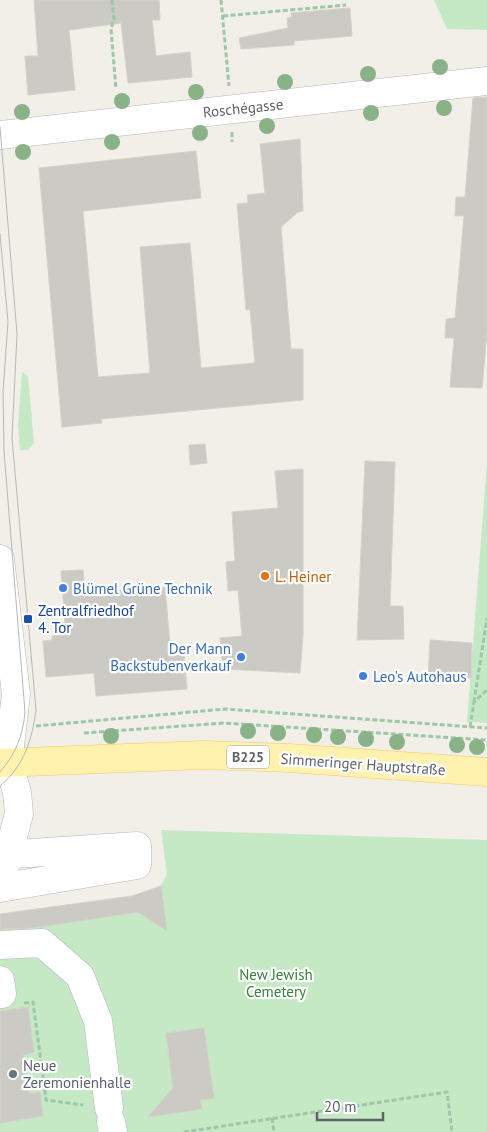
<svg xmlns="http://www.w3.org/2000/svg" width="487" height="1132" viewBox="0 0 487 1132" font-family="'PT Sans',sans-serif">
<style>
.green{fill:#c5e8c5}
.building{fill:#cccac5;stroke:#d6d1c6}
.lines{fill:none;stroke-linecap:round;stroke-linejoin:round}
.minor-casing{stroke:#b5b8bc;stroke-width:29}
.major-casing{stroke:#f2c960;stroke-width:29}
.path{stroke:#9cc7a9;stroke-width:3;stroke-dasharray:5 2.5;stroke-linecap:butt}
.minor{stroke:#fff;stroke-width:28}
.major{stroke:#fff2af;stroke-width:28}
.tram{stroke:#b6b7b8;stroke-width:1}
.tree{fill:#89b387}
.food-dot{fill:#e8710a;stroke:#fff;stroke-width:2}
.shop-dot{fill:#3f7fe0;stroke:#fff;stroke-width:2}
.transit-dot{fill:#1a4fb4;stroke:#fff;stroke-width:2}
.worship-dot{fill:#6b7280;stroke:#fff;stroke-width:2}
.labels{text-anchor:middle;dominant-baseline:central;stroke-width:4.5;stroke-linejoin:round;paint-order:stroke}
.shield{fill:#fff;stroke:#8f9295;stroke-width:1}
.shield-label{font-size:14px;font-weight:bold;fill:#5f6368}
.street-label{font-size:15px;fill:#5f6368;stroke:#fff}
.food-label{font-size:15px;fill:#c56008;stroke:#fff;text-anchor:start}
.shop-label{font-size:15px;fill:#366cbe;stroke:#fff;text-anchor:start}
.transit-label{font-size:15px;fill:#164399;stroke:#fff;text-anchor:start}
.park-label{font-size:15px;fill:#348238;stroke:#fff}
.worship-label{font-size:15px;fill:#5b616d;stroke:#fff;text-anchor:start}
</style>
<rect width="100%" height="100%" fill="#f1efe8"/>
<!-- green -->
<path class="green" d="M434 0H487V30L447 29Z
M22 372 28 376 34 443 28 450H20L18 425Z
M487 462V723L467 722Z
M161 830 487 840V1132H0V914L132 896 161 886 167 874Z"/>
<!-- building -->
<path class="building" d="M34 0H159L160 20H152L156 56 190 52 192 77 128 83 121 23 69 30 75 90 28 95 25 56H38Z
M350 8 352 36 294 41V45L241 49 239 38 288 28 287 18 292 17 291 13Z
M487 97V333L482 388 450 387 454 338H445L446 319 455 318 464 216H455L456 197H465L473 98Z
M300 139 303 211 298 212 281 227 291 349H303V400L101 419 102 423 62 427 39 168 196 151 201 198 83 211 98 377 150 373 140 247 190 243 201 368 255 363 250 309 246 310 237 204 248 203 247 195 265 193 260 144Z
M205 444 207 463 190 465 189 445Z
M365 461 395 462 390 606H403L404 639 357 640Z
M303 469V636L300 673 223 669 220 638 242 636 238 590 228 591 226 562 235 561 232 512 278 508 275 471Z
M83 570 85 594 165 587 171 656 184 655 187 689 96 696 94 673 46 677 43 641 52 640V636L63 635V625L65 624 61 571Z
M430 640 472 643 471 678 445 676 444 683 428 679Z
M161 886 167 931 138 912 32 928 0 929V914L132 896Z
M28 1007 34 1052 23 1055 29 1094 40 1092 43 1116 0 1123V1011Z
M204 1028 214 1098 200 1100 202 1109 148 1117 173 1088 166 1033Z"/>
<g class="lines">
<defs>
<path id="minor" d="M0 135 487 81
M0 559 16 694 8 763 17 792 19 814 0 884
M0 855 137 846V865L0 888
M0 945 42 943 80 976 98 1021 109 1108
M0 980 2 994
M111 1122 113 1132"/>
<path id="major" d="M0 763 203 755 289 758 487 772"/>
</defs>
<!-- minor casing -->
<use href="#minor" class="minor-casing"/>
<!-- major casing -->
<use href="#major" class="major-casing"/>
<!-- path -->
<path class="path" d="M112 0 114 19 111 29 116 89
M221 0 229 86
M223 16 346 5
M232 132V142
M474 702 487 618
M36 726 225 709 487 728
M470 727 474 702 487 690
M84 733 224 723 487 740
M24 1003 33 1002 46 1100 83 1105
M272 1118 274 1132
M184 1132 447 1092 452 1132"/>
<!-- minor -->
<use href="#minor" class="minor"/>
<!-- major -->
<use href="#major" class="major"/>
<!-- tram -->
<path class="tram" d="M0 127 17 334 12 438 36 710C32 740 24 766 0 786
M0 234 8 322 3 392 4 451 25 712C23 735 16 754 0 772"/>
</g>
<!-- trees -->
<g class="tree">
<circle cx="440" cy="67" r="8"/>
<circle cx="368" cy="74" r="8"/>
<circle cx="285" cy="82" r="8"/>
<circle cx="196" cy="92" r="8"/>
<circle cx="122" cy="101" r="8"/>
<circle cx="444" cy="108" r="8"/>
<circle cx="22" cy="112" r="8"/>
<circle cx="371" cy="113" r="8"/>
<circle cx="267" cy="126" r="8"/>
<circle cx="200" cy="133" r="8"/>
<circle cx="112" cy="142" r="8"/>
<circle cx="23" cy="152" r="8"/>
<circle cx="248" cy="731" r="8"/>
<circle cx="278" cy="733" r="8"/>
<circle cx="314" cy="735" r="8"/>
<circle cx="111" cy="736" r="8"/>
<circle cx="338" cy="737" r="8"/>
<circle cx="366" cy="739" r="8"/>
<circle cx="397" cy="742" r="8"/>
<circle cx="457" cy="745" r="8"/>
<circle cx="477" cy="747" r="8"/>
</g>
<!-- markers -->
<circle class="food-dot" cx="265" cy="576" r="5"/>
<g class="shop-dot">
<circle cx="63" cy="588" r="5"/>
<circle cx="241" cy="657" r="5"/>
<circle cx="363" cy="676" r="5"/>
</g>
<rect class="transit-dot" x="23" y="614" width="10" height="10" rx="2.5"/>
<circle class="worship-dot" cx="13" cy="1074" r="5"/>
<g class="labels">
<!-- shield labels -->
<rect class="shield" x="227" y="745.5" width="42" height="23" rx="4"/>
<g class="shield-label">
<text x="248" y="757">B225</text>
</g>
<!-- street labels -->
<g class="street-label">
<text transform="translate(243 108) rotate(-6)">Roschégasse</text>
<text transform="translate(363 764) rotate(4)">Simmeringer Hauptstraße</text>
</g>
<!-- food labels -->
<g class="food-label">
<text x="275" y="576">L. Heiner</text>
</g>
<!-- shop labels -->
<g class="shop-label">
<text x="73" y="588">Blümel Grüne Technik</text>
<text x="231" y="648" text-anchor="end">Der Mann<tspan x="231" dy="17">Backstubenverkauf</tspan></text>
<text x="373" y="676">Leo's Autohaus</text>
</g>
<!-- transit labels -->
<g class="transit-label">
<text x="38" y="610">Zentralfriedhof<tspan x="38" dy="17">4. Tor</tspan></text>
</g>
<!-- park labels -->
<g class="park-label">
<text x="276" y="974">New Jewish<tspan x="276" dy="17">Cemetery</tspan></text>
</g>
<!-- worship labels -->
<g class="worship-label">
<text x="23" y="1065">Neue<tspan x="23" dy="17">Zeremonienhalle</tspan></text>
</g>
</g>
<!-- scale -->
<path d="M317 1112v8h66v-8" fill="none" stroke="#5f6368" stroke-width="2.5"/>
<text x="324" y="1112" font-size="15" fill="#5f6368" stroke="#ffffff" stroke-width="4" paint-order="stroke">20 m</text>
</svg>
